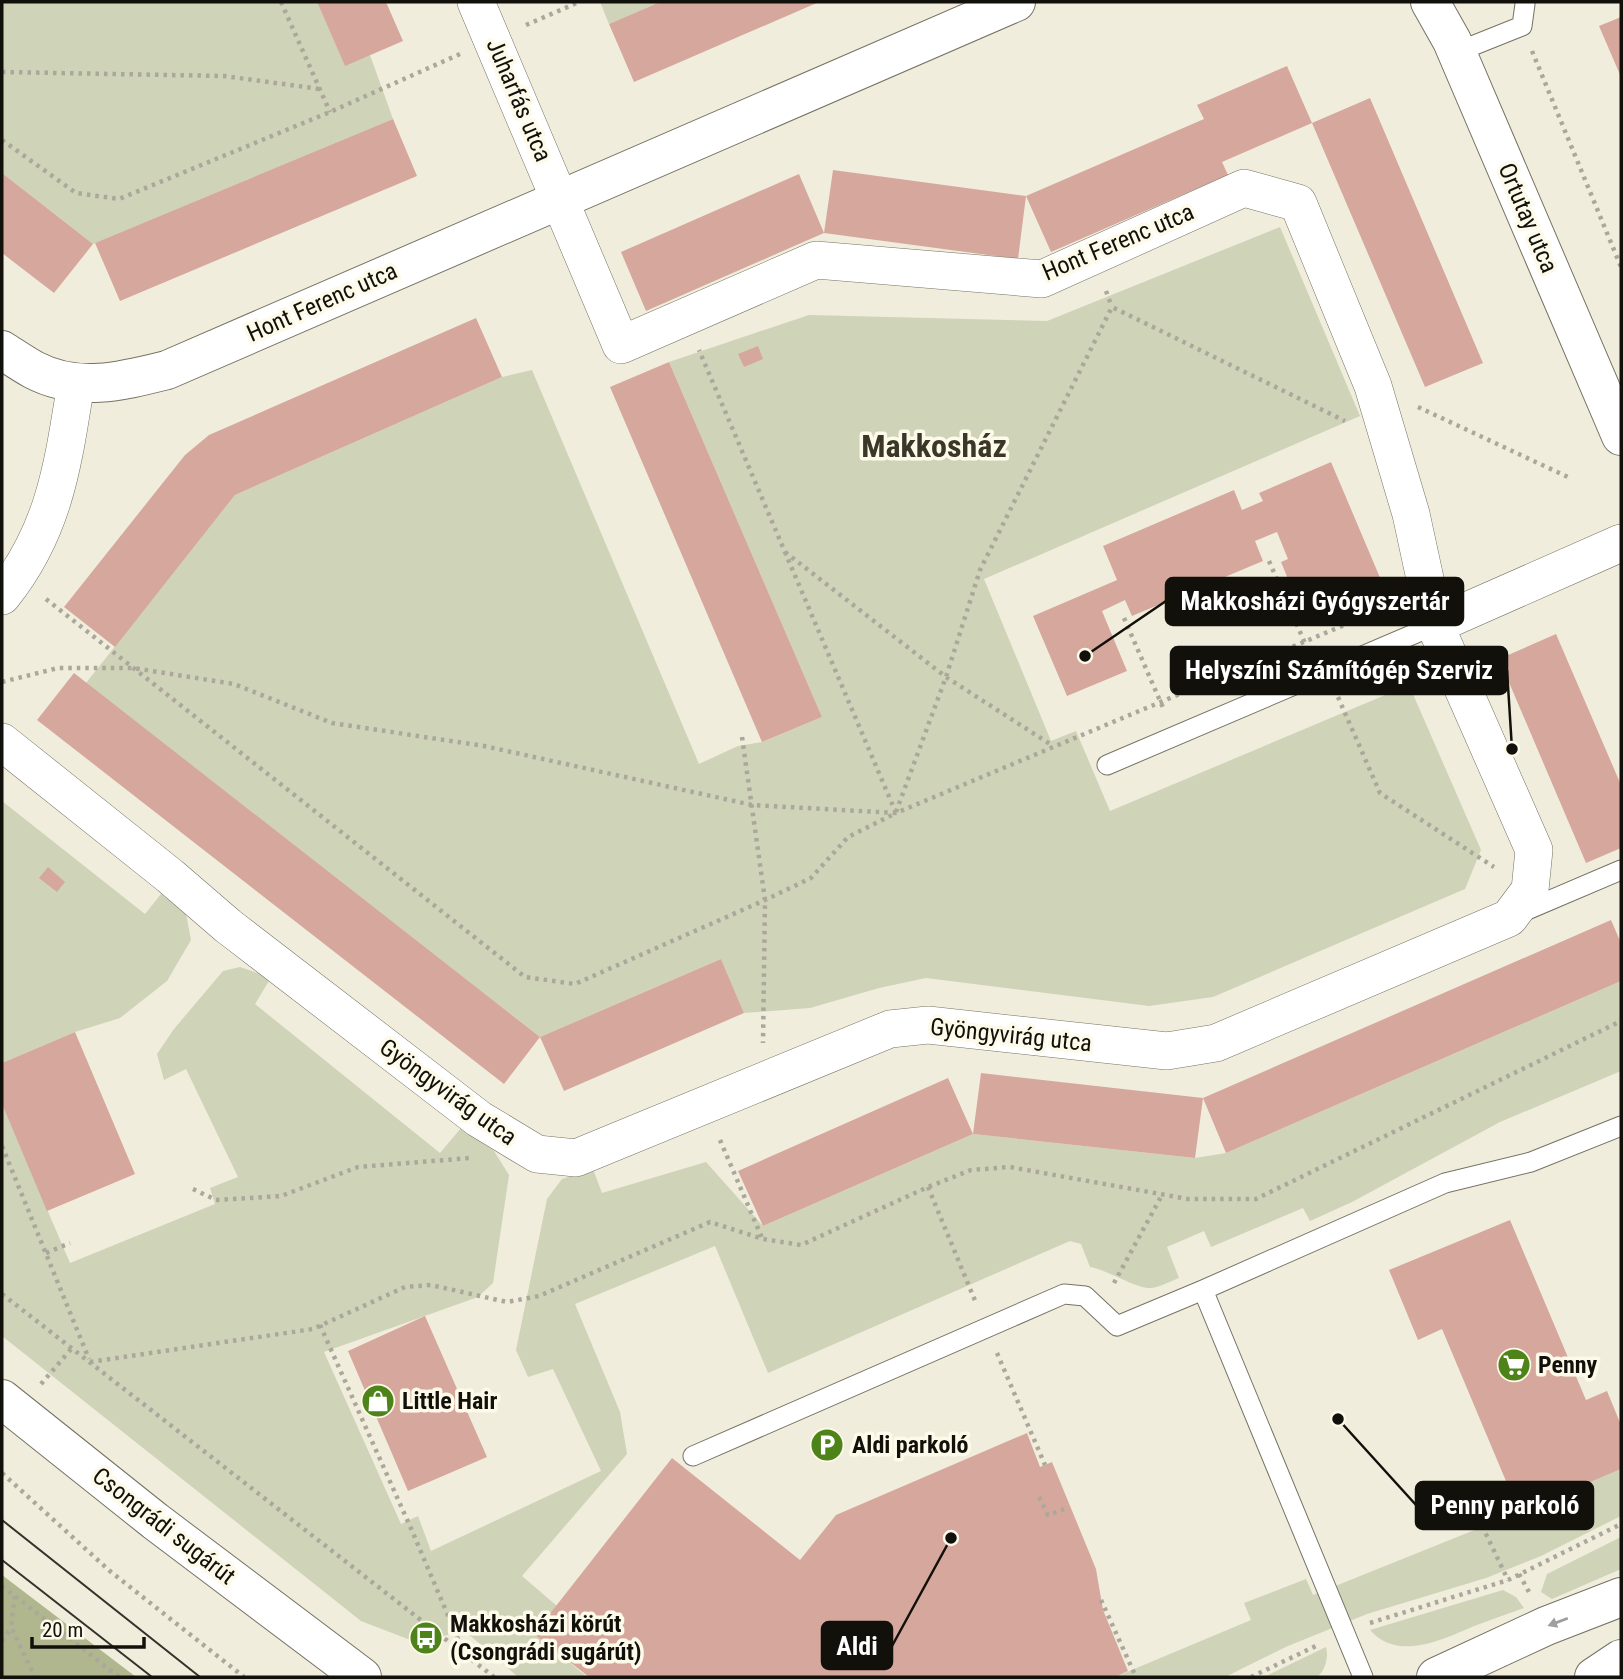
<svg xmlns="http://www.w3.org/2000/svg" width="1623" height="1679" viewBox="0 0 1623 1679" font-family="'Roboto Condensed',sans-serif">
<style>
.green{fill:#cfd3b8}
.forest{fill:#b0b68d}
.building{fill:#d6a89d}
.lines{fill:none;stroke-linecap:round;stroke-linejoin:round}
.service-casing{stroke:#767364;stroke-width:21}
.minor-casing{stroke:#767364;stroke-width:38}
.tertiary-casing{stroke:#767364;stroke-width:40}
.secondary-casing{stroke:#767364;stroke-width:40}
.path{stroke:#aba89b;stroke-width:4.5;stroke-dasharray:3.5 5;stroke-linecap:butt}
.service{stroke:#fff;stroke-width:19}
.minor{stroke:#fff;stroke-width:37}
.tertiary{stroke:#fff;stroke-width:38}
.secondary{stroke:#fff;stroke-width:38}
.tram{stroke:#34322b;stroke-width:2}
.oneway{fill:#a09f9d}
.labels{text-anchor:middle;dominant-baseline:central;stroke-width:7;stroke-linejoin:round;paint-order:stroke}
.street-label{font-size:24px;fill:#12100b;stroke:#fefae9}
.poi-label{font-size:24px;font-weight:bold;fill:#12100b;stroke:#fefae9;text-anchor:start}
.district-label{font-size:32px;font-weight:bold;fill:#3a3729;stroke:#fefae9}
.leader{fill:none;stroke:#12100b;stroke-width:2.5}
.callout-dot{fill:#12100b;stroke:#fefae9;stroke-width:2.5}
.callout{fill:#12100b;stroke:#12100b;stroke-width:2.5}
.callout-label{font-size:26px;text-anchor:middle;font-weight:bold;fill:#fff}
</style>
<rect width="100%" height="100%" fill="#f1eddc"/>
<!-- green -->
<path class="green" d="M2 2H317L345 65 370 55 393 119 93 244 2 173Z
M600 2H660L609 24Z
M1280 227 1360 416 984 579 1051 741 1076 731 1110 811 1409 685 1481 850 1465 889 1213 997 1149 1006 926 978 879 988 810 1008 744 1013 721 959 540 1037 86 683 235 495 502 377 532 370 699 764 738 746 762 742 822 717 669 362 809 315 1047 321Z
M2 801 145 914 161 894 186 914 191 940 167 981 120 1018 75 1032 2 1063Z
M240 967 260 974 269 981 255 1004 440 1153 461 1128 494 1151 509 1175 493 1283 478 1297 324 1352 401 1524 418 1516 431 1551 601 1471 553 1369 528 1377 516 1350 547 1199 562 1179 593 1169 602 1193 706 1162 763 1226 973 1134 1195 1158 1226 1153 1621 981V1071L1500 1122 1352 1202 1310 1221 1303 1208 1211 1247 1204 1231 1167 1247 1179 1278C1171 1281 1160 1287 1151 1288 1136 1289 1108 1270 1090 1267L1081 1244 1070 1241 768 1373 715 1246 575 1304 620 1412 627 1454 522 1576 557 1606 535 1634 587 1677H518L466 1632 413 1641 361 1621 2 1336V1104L70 1263 215 1204 210 1188 238 1177 186 1069 164 1080 157 1054 174 1029 223 971Z
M1621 1469V1516L1541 1556 1486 1578 1367 1614 1288 1646 1225 1677H1115L1251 1620 1244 1603 1306 1579 1313 1595 1477 1529 1481 1501 1509 1490 1519 1511Z
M1621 1537V1569L1552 1599 1541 1592 1547 1574Z
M1503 1590 1516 1597 1524 1608C1508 1614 1492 1619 1477 1625 1445 1638 1399 1663 1370 1630Z
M1326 1647C1329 1657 1325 1671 1317 1677H1264Z"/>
<!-- forest -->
<path class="forest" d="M2 1575 136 1677H2Z"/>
<!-- building -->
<path class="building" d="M317 2H386L403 41 345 66Z
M660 2H819L634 82 609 24Z
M1621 17V77L1599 26Z
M1287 66 1312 123 1222 162 1228 175 1051 252 1026 196 1204 119 1197 105Z
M1370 98 1483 363 1425 387 1312 123Z
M393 119 417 176 120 301 95 243Z
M833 170 1026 196 1018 259 824 233Z
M2 173 93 244 54 293 2 253Z
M799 174 824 233 646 311 621 252Z
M476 318 502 377 235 495 115 647 64 607 185 455 209 435Z
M758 346 763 359 744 367 738 354Z
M669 362 822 717 762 742 610 387Z
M1331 462 1384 587 1313 617 1298 580 1290 584 1281 562 1288 559 1277 532 1255 541 1263 561 1132 616 1125 600 1102 611 1127 671 1067 696 1033 616 1117 580 1103 546 1234 490 1242 510 1263 501 1259 493Z
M1556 634 1621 785V848L1586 863 1499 659Z
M74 673 540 1037 721 959 744 1013 564 1091 540 1037 504 1084 37 720Z
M48 867 65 882 57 892 39 878Z
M1611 920 1621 943V981L1226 1153 1203 1098Z
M75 1032 135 1174 47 1211 2 1104V1063Z
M981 1073 1203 1098 1195 1158 973 1134Z
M948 1078 973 1134 763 1226 738 1171Z
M1510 1220 1586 1400 1607 1391 1621 1425V1469L1519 1512 1442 1329 1418 1340 1389 1270Z
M425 1316 487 1457 408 1491 348 1351Z
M1027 1433 1040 1467 1052 1462 1096 1569 1103 1610 1128 1671 1115 1677H589L534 1634 672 1458 800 1560 836 1515Z"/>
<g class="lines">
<defs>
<path id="service" d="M1457 52 1522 26 1525 4
M1107 765 1435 625
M1520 913 1621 870
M1203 1290 1363 1677
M693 1456 1064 1294 1085 1296 1117 1326 1203 1290 1445 1183 1531 1162 1621 1126"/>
<path id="minor" d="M476 2 621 345 816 260 1042 279 1244 188 1298 203 1373 386 1411 514 1435 625
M2 596C55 530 63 464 76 383
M2 742 170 876 228 926 479 1119 537 1154 576 1158 890 1029 928 1025 1167 1051 1216 1043 1509 918 1530 890 1534 850 1435 625 1621 543"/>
<path id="tertiary" d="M1430 2 1452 41 1621 436
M2 350C13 357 23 364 34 370 78 393 123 381 167 370L1016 2"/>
<path id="secondary" d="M2 1399 155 1521 362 1677
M1436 1677 1546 1626 1621 1597
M1594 1677 1621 1659"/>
</defs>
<!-- service casing -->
<use href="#service" class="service-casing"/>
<!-- minor casing -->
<use href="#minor" class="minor-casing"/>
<!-- tertiary casing -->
<use href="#tertiary" class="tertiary-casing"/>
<!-- secondary casing -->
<use href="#secondary" class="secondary-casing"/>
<!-- path -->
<path class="path" d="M281 2 330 112
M526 25 579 2
M1532 51 1621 267
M2 72 224 76 320 89
M2 140 76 193 119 199 330 112 460 54
M1106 291 1112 307
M1418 407 1570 478
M785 552 946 677 1053 746
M1269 561 1308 650
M46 599 525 977 575 984 765 900 811 878 848 837 896 813 699 350
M1124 618 1164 710
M2 682 58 668H133L234 684 332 723 484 746 752 805 896 813 1392 605
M1338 697 1380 793 1494 867
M742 737 765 900 763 1043
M896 812 946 677 980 570 1112 307 1345 421
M720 1140 762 1238
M2 1146 89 1359
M928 1187 976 1303
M193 1189 216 1200 281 1196 358 1167 470 1158
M46 1253 70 1243
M1114 1283 1162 1195
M2 1294 494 1677
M320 1325 413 1533 463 1651
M997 1353 1045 1465
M90 1362 313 1329 405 1287 431 1285 507 1302 539 1296 710 1222 763 1239 801 1245 928 1187 971 1170 1010 1167 1188 1199H1256L1621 1021
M41 1384 72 1348
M2 1473 111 1572 244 1677
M1039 1497 1048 1515 1064 1509
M1454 1497 1473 1507 1508 1580
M1519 1574 1529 1592
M2 1586 119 1677
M15 1596 11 1627 35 1677
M1101 1600 1136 1677
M1370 1623 1508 1580 1621 1524
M2 1641 11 1628
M1251 1677 1320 1644"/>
<!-- service -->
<use href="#service" class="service"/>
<!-- minor -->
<use href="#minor" class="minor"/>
<!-- tertiary -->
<use href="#tertiary" class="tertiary"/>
<!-- secondary -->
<use href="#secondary" class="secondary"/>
<!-- tram -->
<path class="tram" d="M2 1520 200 1677
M2 1560 152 1677"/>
</g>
<!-- one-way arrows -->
<defs><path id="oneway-solid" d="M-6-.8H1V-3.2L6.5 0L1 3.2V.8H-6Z" transform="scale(1.75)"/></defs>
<use class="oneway" href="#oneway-solid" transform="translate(1558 1622) rotate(159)"/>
<!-- icons -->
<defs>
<symbol id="supermarket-disc" viewBox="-11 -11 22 22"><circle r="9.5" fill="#4e831a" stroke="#fefae9"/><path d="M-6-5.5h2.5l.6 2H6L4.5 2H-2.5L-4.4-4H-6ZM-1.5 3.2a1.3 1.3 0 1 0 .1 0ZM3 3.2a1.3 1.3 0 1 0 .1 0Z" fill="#fff"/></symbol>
<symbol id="shop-disc" viewBox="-11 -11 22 22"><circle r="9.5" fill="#4e831a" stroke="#fefae9"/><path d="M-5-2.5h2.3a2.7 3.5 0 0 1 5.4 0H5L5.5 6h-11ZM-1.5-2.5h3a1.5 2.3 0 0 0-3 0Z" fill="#fff"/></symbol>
<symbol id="parking-disc" viewBox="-11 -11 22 22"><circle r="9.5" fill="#4e831a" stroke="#fefae9"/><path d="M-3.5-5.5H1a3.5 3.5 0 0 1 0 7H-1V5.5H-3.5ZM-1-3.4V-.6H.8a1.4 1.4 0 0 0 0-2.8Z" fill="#fff"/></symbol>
<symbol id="bus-disc" viewBox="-11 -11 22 22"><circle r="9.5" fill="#4e831a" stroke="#fefae9"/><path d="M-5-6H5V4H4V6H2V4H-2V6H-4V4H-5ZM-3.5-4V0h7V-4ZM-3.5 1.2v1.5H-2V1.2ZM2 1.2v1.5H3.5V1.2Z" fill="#fff"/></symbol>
</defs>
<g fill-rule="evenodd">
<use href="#supermarket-disc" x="1495" y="1346" width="38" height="38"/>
<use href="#shop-disc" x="359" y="1382" width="38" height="38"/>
<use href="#parking-disc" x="808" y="1426" width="38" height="38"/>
<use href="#bus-disc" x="407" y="1619" width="38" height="38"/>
</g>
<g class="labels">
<!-- street labels -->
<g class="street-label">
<text transform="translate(519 100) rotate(67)">Juharfás utca</text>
<text transform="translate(1528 218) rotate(67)">Ortutay utca</text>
<text transform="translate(1118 242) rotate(-23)">Hont Ferenc utca</text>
<text transform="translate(322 302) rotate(-24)">Hont Ferenc utca</text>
<text transform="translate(1011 1035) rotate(6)">Gyöngyvirág utca</text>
<text transform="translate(448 1092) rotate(36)">Gyöngyvirág utca</text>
<text transform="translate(164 1526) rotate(38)">Csongrádi sugárút</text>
</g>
<!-- poi labels -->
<g class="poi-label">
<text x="1538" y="1365">Penny</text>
<text x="402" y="1401">Little Hair</text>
<text x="852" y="1445">Aldi parkoló</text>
<text x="450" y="1624">Makkosházi körút<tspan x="450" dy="28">(Csongrádi sugárút)</tspan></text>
</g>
<!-- district labels -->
<g class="district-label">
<text x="934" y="446">Makkosház</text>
</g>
</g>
<!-- callouts -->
<path class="leader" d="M1085 656L1166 601M1512 749L1507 670M1338 1419L1416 1505M951 1538L892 1646"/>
<g class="callout-dot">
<circle cx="1085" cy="656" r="7"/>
<circle cx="1512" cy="749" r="7"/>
<circle cx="1338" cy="1419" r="7"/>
<circle cx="951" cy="1538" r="7"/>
</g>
<g class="callout">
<rect x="1166" y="578" width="297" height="47" rx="7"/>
<rect x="1171" y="647" width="336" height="47" rx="7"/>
<rect x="1416" y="1482" width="177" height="47" rx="7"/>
<rect x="822" y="1622" width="70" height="47" rx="7"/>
</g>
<g class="callout-label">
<text x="1315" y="610">Makkosházi Gyógyszertár</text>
<text x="1339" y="679">Helyszíni Számítógép Szerviz</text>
<text x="1505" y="1514">Penny parkoló</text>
<text x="857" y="1655">Aldi</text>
</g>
<!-- border -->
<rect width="1623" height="1679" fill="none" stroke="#12100b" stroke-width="7"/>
<!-- scale -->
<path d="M32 1637v10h112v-10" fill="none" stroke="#12100b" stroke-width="3.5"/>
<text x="42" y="1637" font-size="21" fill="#12100b" stroke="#fefae9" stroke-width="5" paint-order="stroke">20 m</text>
</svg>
